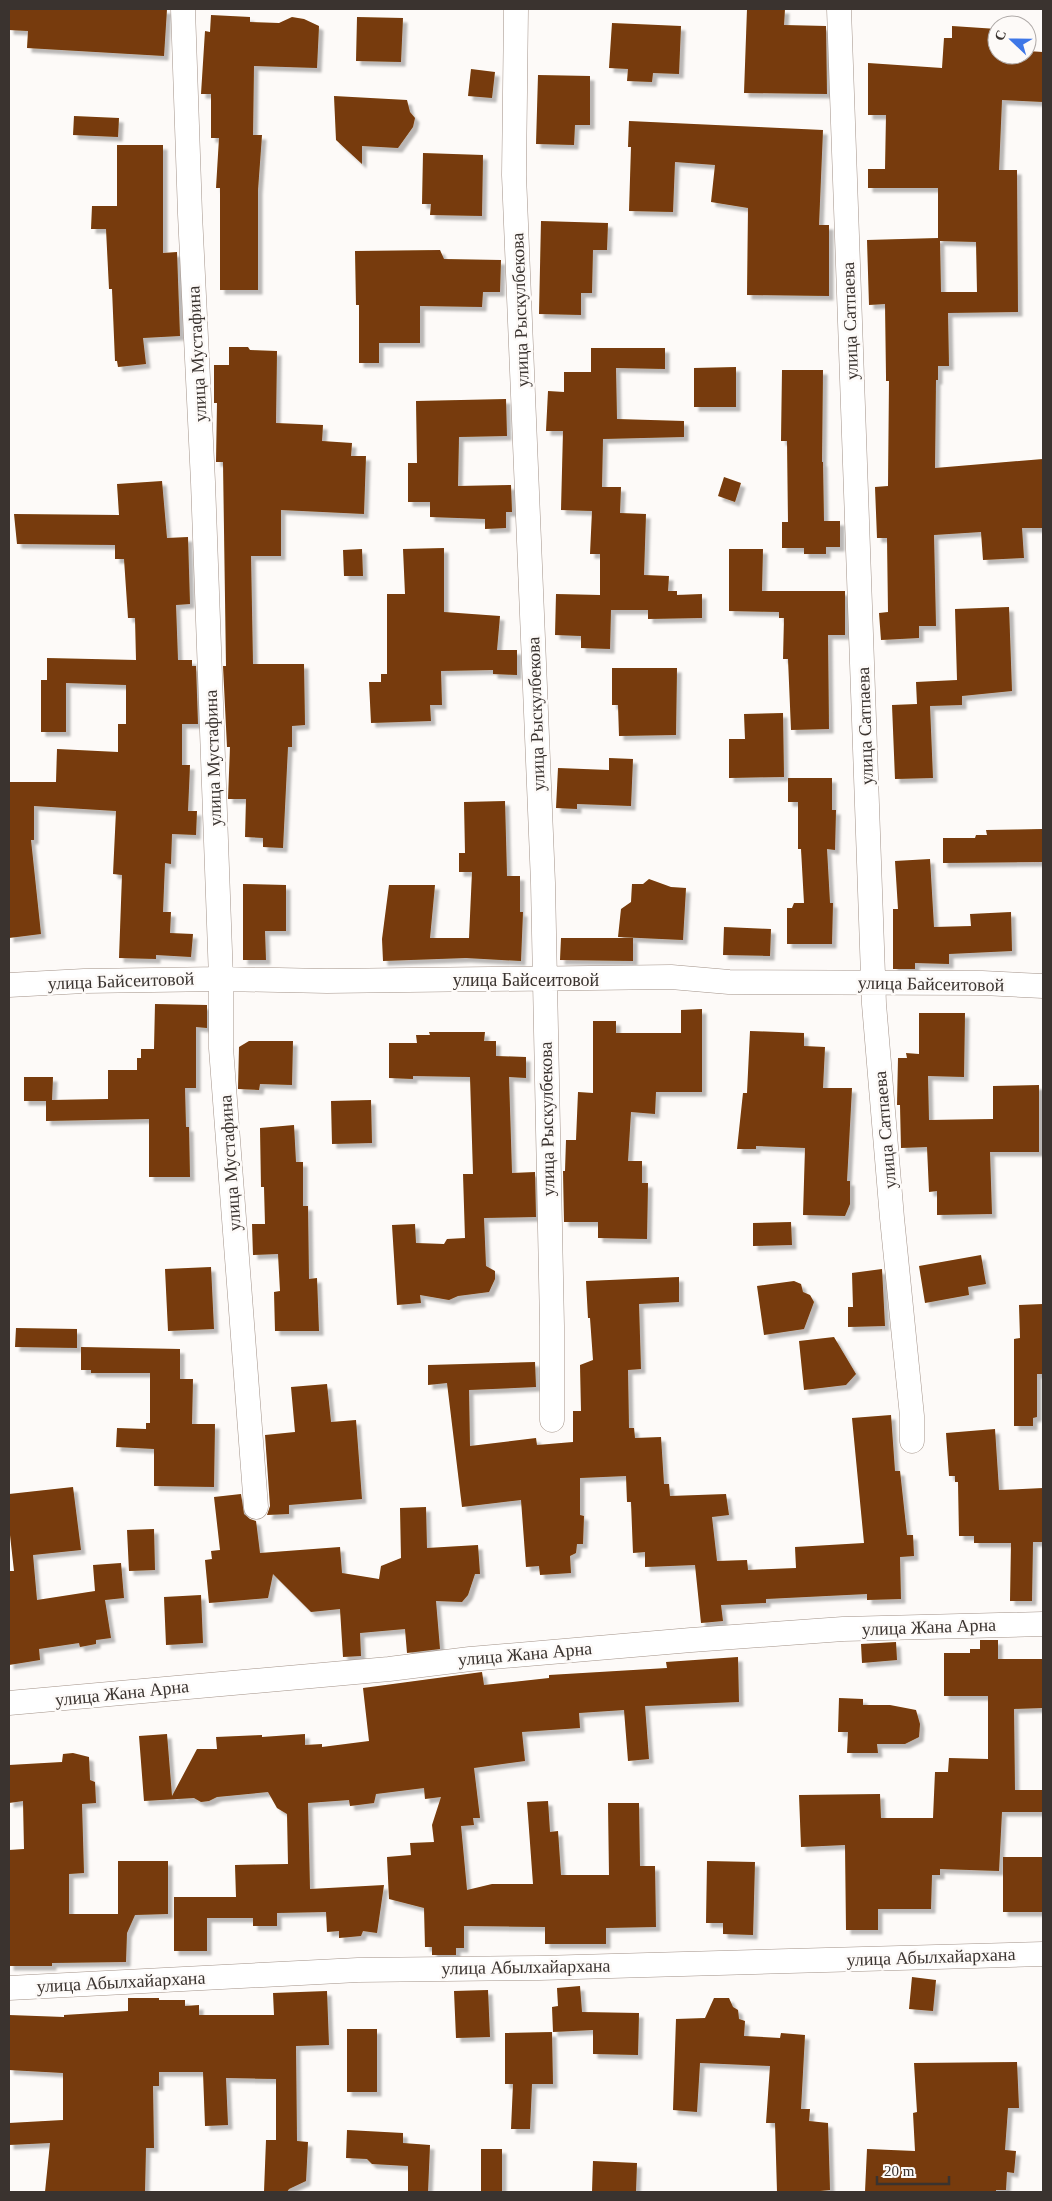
<svg xmlns="http://www.w3.org/2000/svg" width="1052" height="2201" viewBox="0 0 1052 2201" font-family="Georgia,serif">
<style>
.building{fill:#773a08;fill-rule:evenodd;filter:url(#shadow)}
.lines{fill:none;stroke-linecap:round;stroke-linejoin:round}
.minor-casing{stroke:#a39389;stroke-width:25}
.minor{stroke:#fff;stroke-width:24}
.labels{text-anchor:middle;dominant-baseline:central;stroke-width:5;stroke-linejoin:round;paint-order:stroke}
.street-label{font-size:18px;fill:#3a332f;stroke:#fdfaf8}
</style>
<defs>
<filter id="shadow"><feDropShadow dx="4.5" dy="4.5" stdDeviation="1" flood-color="#0004"/></filter>
</defs>
<rect width="100%" height="100%" fill="#fdfaf8"/>
<!-- building -->
<path class="building" d="M9 9H167L164 56 27 48 28 31 9 30Z
M747 9H785L784 25 826 26 827 94 744 93Z
M211 15 250 17V22L279 23 292 17 304 19 319 26 317 68 254 66 253 135H262L258 190V290H220V188H216L219 138H211V94H201L205 31 210 32Z
M357 17 403 18 401 62 356 61Z
M612 23 681 26 679 74 653 73 652 82 627 81 628 69 609 68Z
M952 26 997 29V55H1027V51L1043 52V102L1002 100 999 170H1017L1018 312 948 313 949 366H938V380H936L935 468 1043 459V528H1022L1024 558 983 560 981 532 934 535 936 626H919V638L881 640 879 613 888 612 887 538H877L875 487 888 486 889 381H886V376L885 304 869 305 867 240 938 238V188H868V169H885L886 115H868V63L942 68 944 38H952ZM940 241 976 242 977 292H941Z
M471 69 495 72 492 98 468 96Z
M538 75 590 76V125H575L574 145 536 144Z
M334 96 407 100 410 112 415 118 413 127 398 148 362 146V164L336 140Z
M74 116 119 118 118 137 73 135Z
M629 121 823 130 819 225H829V296L747 295 748 208 711 202 715 165 675 162 673 212 629 211 631 147H628Z
M117 145H163V253L177 252 180 336 143 338 146 364 118 367 117 361H115L112 289H109L106 229H91L92 206H117Z
M423 153 483 155 482 216 430 215 431 204H422Z
M541 221 608 223 607 250H593L592 293H581V315L539 314Z
M440 250 444 259 501 260 500 292H483L482 307 420 306V343H379V363H359V305H356L355 251Z
M229 347H248L250 350 277 351 276 423 323 425 322 441 352 443 351 456H366L364 514 281 510V556H251L253 664H304L305 725 292 726V747H288L283 848 263 847V838L245 837 246 799H228L230 747H227L223 666H226L223 462H216L217 403H214V365H229Z
M591 348H665V369L616 368 617 419 684 421V437L603 439 602 487H621L620 513 646 514 644 575 669 576 668 591H677V595L702 594V618L648 619V610H611L610 649 581 648V636L555 635 556 594 600 595V554H590L592 511 561 510 563 431H546L548 391 564 392V372H591Z
M736 367V407H694V368Z
M782 370H823L822 462H823L824 521H840V547H826V554H804V548H782V522H788L787 441H781Z
M506 399 507 436 459 437 458 486 511 485 512 512H506V528L485 529V519L430 517V502H408V463H417L416 401Z
M724 477 741 483 735 502 718 496Z
M162 481 167 538 188 537 190 604 176 605 178 660H192V666H196L198 724H182V765H190L188 811H197L196 835 172 834 171 864 165 863 163 912H171L170 933 193 934 191 957 156 955V959L119 958 122 875 113 874 116 811 34 806V840H31L41 934 9 938V782H56L57 749 118 752V724H126V685L66 683V732H41V680H47V658L136 660 135 618H128L124 559H115V545L17 544 14 514 119 515 117 484Z
M444 548V612L500 616 497 650H517V675L493 674V670L441 671 442 705H430L431 721 371 723 369 682H381V674H387V594H405L403 549Z
M362 549 363 576H344L343 550Z
M729 549H763L762 591H845V635H828L829 729 791 730 788 659H783L784 618H779V612L729 611Z
M1009 607 1012 691 962 696V705L930 706 933 778 895 779 892 705 917 704 916 682 957 680 955 609Z
M612 668H677L676 735 619 736 618 705H612Z
M783 713 784 777 729 778V739H745L744 714Z
M609 758 633 759 631 806 577 804V809L556 808 558 768 609 770Z
M788 778H832V810H836L835 850 827 849 830 903H833L832 944H787V908H792L794 903H804L801 849H798V802H788Z
M505 801 507 876H520V912H523L521 961 466 958 383 961 382 939 389 885H435L430 938H469L472 872H459V853H465L464 802Z
M1043 829V862L943 863V838H975L976 835H987L986 830Z
M930 859 934 927 971 926 970 914 1011 912 1012 951 949 954V964L915 963V969H893V909H898L895 861Z
M649 879 671 887 686 888 683 940 618 937 621 909 631 902 632 884H643Z
M243 884 286 885V931H265L266 960H243Z
M724 927 771 929 770 956 723 955Z
M561 938H633V961L560 960Z
M155 1004 207 1005V1028L196 1027V1088H185L186 1127H189L190 1177H149V1119L46 1121V1101H24V1077H53L52 1100 108 1099V1070H137V1058H141V1049H154Z
M702 1009V1092H656L655 1114 631 1112 628 1161H642V1183H648L647 1239 598 1238V1222H564L563 1171H565L566 1140H576L578 1092 593 1093V1021H616V1033H681V1010Z
M919 1013H965L964 1077 928 1076 929 1120 993 1119V1086L1039 1085V1152H990L992 1214 937 1215V1191L929 1192 927 1147 901 1148 900 1105H897L898 1058H907L906 1053 919 1054Z
M750 1031 804 1033V1046L825 1047 823 1088H852L847 1181H850V1204L845 1216 803 1215 805 1148 756 1146V1149H737L743 1093H747Z
M429 1032H485L484 1041H496V1056L526 1057V1078L509 1077 512 1173 535 1172 536 1217 484 1218 486 1266 495 1271V1279L489 1292 458 1296 449 1300 420 1295 421 1303 397 1305 392 1225 415 1224 416 1243 444 1244 447 1239 465 1238 463 1174H473L470 1077 413 1076V1079L389 1078V1043H417L416 1035H430Z
M249 1041H293L292 1085 260 1084 259 1090 238 1089 239 1047Z
M371 1100 372 1143 332 1144 331 1101Z
M294 1125 296 1162H303V1206H308L309 1279 317 1278 319 1331H275L274 1292 280 1291 278 1254 253 1255 252 1224H265L264 1187H261L260 1128Z
M791 1222 792 1245 753 1246V1223Z
M981 1255 986 1284 968 1287 969 1295 925 1303 919 1266Z
M211 1267 214 1329 168 1331 165 1269Z
M882 1269 885 1326 848 1327V1307H853L852 1273Z
M679 1277V1302L639 1304 641 1369 628 1370 629 1428H634L635 1438 661 1437 664 1484H669L670 1496 726 1494 729 1515 712 1517 717 1561 747 1560 748 1570 796 1568 795 1547 864 1543 852 1418 891 1415 895 1471H900L907 1535H913L914 1556 900 1557 901 1599 867 1600V1594L766 1599V1603L721 1605 723 1621 701 1623 695 1565 645 1567V1552L633 1553 631 1502H627L626 1476 580 1478V1515L584 1516 583 1544H577L576 1553 570 1556 571 1573 540 1575 539 1566 526 1567 521 1500 462 1507 447 1383 428 1385V1365L535 1362 536 1387 469 1390 470 1446 536 1438 537 1445 573 1442V1411H581L580 1365 593 1360 590 1318H588L586 1281Z
M794 1281 801 1284 803 1292 810 1295 814 1302 804 1329 764 1335 757 1286Z
M1043 1304V1374H1037V1417L1033 1418V1426H1014V1339L1020 1338 1019 1305Z
M16 1328 77 1329V1348L15 1347Z
M834 1337 856 1374 846 1385 804 1390 799 1341Z
M81 1347 180 1349V1379H193L192 1424H215L214 1487 154 1486V1449L116 1447 117 1428 146 1429V1423H150V1373H91V1370H81Z
M327 1384 331 1422 356 1420 362 1499 289 1505V1514L267 1515 270 1506 265 1435 295 1432 291 1387Z
M995 1429 999 1490 1043 1488V1542H1033L1032 1601H1010L1011 1543H974V1536H959L958 1482H955V1476H949L946 1433Z
M73 1487 81 1550 33 1555 37 1600 95 1591 93 1565 121 1563 124 1598 105 1600 111 1638 96 1640V1644L80 1647 79 1643 39 1649 40 1660 9 1665V1618H10L9 1571H14L9 1526V1494Z
M241 1494 244 1514 250 1519 256 1521 260 1553 340 1547 342 1573 379 1579 381 1566 401 1558 400 1508 426 1507 427 1548 478 1545 480 1574H475L468 1595 462 1602 436 1601 440 1649 407 1653 405 1629 360 1633 361 1656 343 1657 340 1609 311 1612 273 1574 268 1598 209 1603 205 1560 212 1559 211 1551 220 1550 214 1497Z
M154 1529 155 1570 129 1571 127 1530Z
M201 1595 203 1643 166 1645 164 1597Z
M980 1640H998V1659H1043V1708L1014 1709 1015 1790H1043V1812H1002L999 1871 940 1869V1875H932L931 1909H878V1930H846L845 1845 801 1847 799 1795 880 1794 881 1818H933L935 1772H948L949 1758 988 1759V1696H944V1653H970V1649H980Z
M896 1642 897 1660 862 1663 861 1644Z
M738 1657 739 1702 645 1706 649 1759 628 1761 624 1710 579 1713 580 1728 522 1732 525 1761 474 1768 480 1818H473L474 1825 461 1826 467 1890 492 1884H533L527 1802 548 1801 550 1832 558 1831 561 1875H609L608 1803H639L640 1866H655L656 1927 606 1928V1944H545V1927L464 1926V1948H456V1955H432V1947H425L424 1908 389 1899 387 1857 411 1855 410 1843 434 1842 432 1825 441 1797 425 1799 424 1788 376 1794 374 1803 350 1806 349 1800 308 1803 310 1889 384 1885 377 1933 363 1931 361 1936 339 1938V1931L327 1932 326 1912 277 1913V1926H253V1918H207V1951H174V1897H236L235 1865 288 1864 287 1814 277 1808 268 1792 217 1797 209 1801 201 1802 194 1798 144 1801 139 1736 167 1734 172 1796 197 1749H217L216 1737 262 1735V1737L305 1734V1745L322 1744V1747L369 1741 363 1688 482 1672 484 1685 549 1678V1675L667 1668 666 1662Z
M839 1698 863 1699V1705H890L916 1710 920 1724 919 1737 905 1744H877L878 1753H847L848 1732H838Z
M73 1753 89 1757 90 1780 95 1782 96 1803 82 1804 84 1873 69 1874V1914H118V1861H168V1914L135 1915 127 1933 126 1962 52 1963V1966H9V1850L24 1849 23 1801 9 1803V1765L62 1762 63 1754Z
M1003 1857H1043V1912H1003Z
M707 1861 755 1862 753 1935 723 1934V1923H706Z
M912 1977 936 1980 933 2011 909 2009Z
M580 1986 582 2012 639 2013 638 2055 593 2054V2030L553 2032 552 2007 558 2006 557 1988Z
M488 1990 490 2037 456 2038 454 1991Z
M327 1991 329 2045 296 2046 297 2141 308 2142 306 2181 289 2189 287 2192H264L266 2140H276V2079L226 2078 228 2125 205 2126 203 2072H159V2086H153L154 2148H146L145 2192H45L50 2143 9 2145V2123L63 2120V2073L9 2070V2015L64 2017V2015L128 2011V1998H159V2000H185V2006L199 2005V2015H274L273 1993Z
M714 1998H729L733 2007 738 2010 739 2019 745 2021 744 2036 780 2038 781 2033 805 2035 801 2109H810L809 2121 828 2123 830 2190 820 2191V2192H777L775 2123H766L770 2066 700 2063 697 2112 673 2110 676 2019 705 2018Z
M347 2029H377V2092H347Z
M552 2032 553 2084H532L530 2129H511L513 2084H505V2033Z
M1017 2062 1019 2108H1008L1005 2150 1016 2151 1014 2173 1007 2172 1006 2190H996V2192H865L867 2149 915 2151 913 2113 917 2112 914 2063Z
M347 2130 403 2133V2143L430 2145 428 2192H408V2166L372 2164 367 2159 346 2158Z
M481 2149H502V2192H481Z
M593 2161 637 2163 636 2192H592Z"/>
<g class="lines">
<defs>
<path id="minor" d="M183 9 190 214 203 482 221 979V1048L256 1507
M516 9 514 175 543 883 552 1326V1420
M839 9 874 1004 892 1218 912 1416V1441
M9 985 84 981 221 979 327 981 671 977 729 982 982 983 1043 986
M9 1703 389 1669 470 1659 691 1640 843 1629 1043 1624
M9 1988 358 1970 540 1968 1043 1954"/>
</defs>
<!-- minor casing -->
<use href="#minor" class="minor-casing"/>
<!-- minor -->
<use href="#minor" class="minor"/>
</g>
<g class="labels">
<!-- street labels -->
<g class="street-label">
<text transform="translate(520 310) rotate(-92)">улица Рыскулбекова</text>
<text transform="translate(850 321) rotate(-92)">улица Сатпаева</text>
<text transform="translate(197 354) rotate(-93)">улица Мустафина</text>
<text transform="translate(536 714) rotate(-92)">улица Рыскулбекова</text>
<text transform="translate(865 726) rotate(-92)">улица Сатпаева</text>
<text transform="translate(213 758) rotate(-92)">улица Мустафина</text>
<text x="526" y="980">улица Байсеитовой</text>
<text transform="translate(121 981) rotate(-2)">улица Байсеитовой</text>
<text transform="translate(931 984) rotate(1)">улица Байсеитовой</text>
<text transform="translate(547 1119) rotate(-91)">улица Рыскулбекова</text>
<text transform="translate(885 1130) rotate(-95)">улица Сатпаева</text>
<text transform="translate(230 1163) rotate(-94)">улица Мустафина</text>
<text transform="translate(929 1627) rotate(-2)">улица Жана Арна</text>
<text transform="translate(525 1654) rotate(-5)">улица Жана Арна</text>
<text transform="translate(122 1693) rotate(-6)">улица Жана Арна</text>
<text transform="translate(931 1957) rotate(-2)">улица Абылхайархана</text>
<text transform="translate(526 1967) rotate(-1)">улица Абылхайархана</text>
<text transform="translate(121 1982) rotate(-3)">улица Абылхайархана</text>
</g>
</g>
<!-- border -->
<rect width="1052" height="2201" fill="none" stroke="#3a332f" stroke-width="20"/>
<!-- north arrow -->
<g transform="translate(1012 40) rotate(292)"><circle r="24" fill="#fdfaf8" stroke="#afaaa8"/>
<path d="M0-4L9 19L0 12L-9 19Z" fill="#3e77e7"/>
<text y="-8" font-size="14" font-weight="bold" text-anchor="middle" fill="#3a332f">С</text>
</g>
<!-- scale -->
<path d="M877 2176v8h72v-8" fill="none" stroke="#3a332f" stroke-width="2.5"/>
<text x="884" y="2176" font-size="15" fill="#3a332f" stroke="#fdfaf8" stroke-width="4" paint-order="stroke">20 m</text>
</svg>
